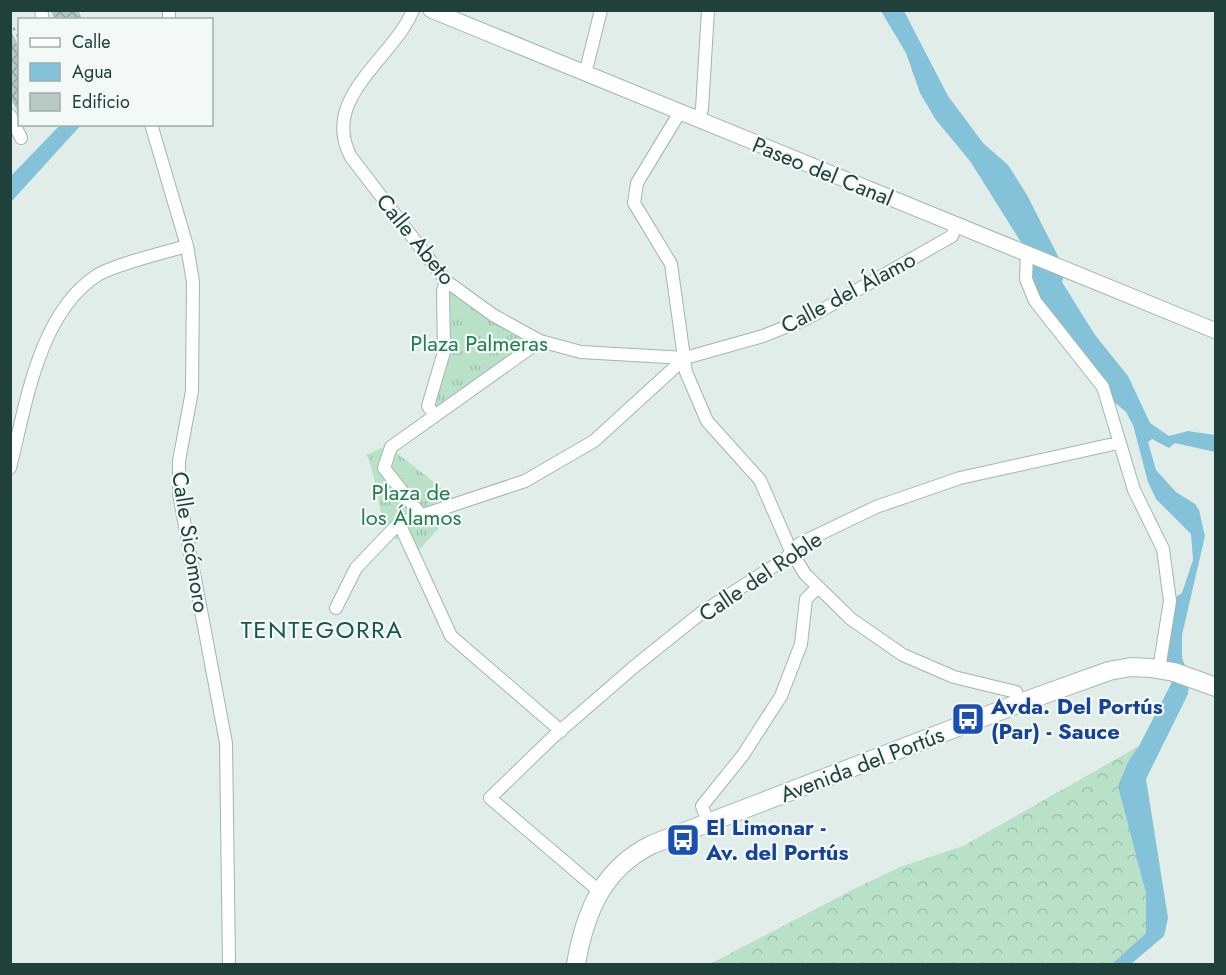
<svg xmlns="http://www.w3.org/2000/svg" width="1226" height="975" viewBox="0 0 1226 975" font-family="Jost,sans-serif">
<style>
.grass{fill:url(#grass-tufts)}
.forest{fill:url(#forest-crowns)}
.water{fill:#83c2d9}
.building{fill:url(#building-cross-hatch);stroke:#b3c8c2;stroke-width:1.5}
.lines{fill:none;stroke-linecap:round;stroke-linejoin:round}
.minor-casing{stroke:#a3b6b1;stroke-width:14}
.tertiary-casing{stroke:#a3b6b1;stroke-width:17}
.secondary-casing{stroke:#9ebbb4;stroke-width:20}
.path{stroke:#7eb5aa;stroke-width:2;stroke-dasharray:3 4.5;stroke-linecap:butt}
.minor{stroke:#fff;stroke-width:12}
.tertiary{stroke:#fff;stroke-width:15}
.secondary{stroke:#fff;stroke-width:18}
.labels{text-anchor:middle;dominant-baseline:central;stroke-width:4.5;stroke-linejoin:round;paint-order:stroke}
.street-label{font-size:22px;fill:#1f403b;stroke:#f2f9f7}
.park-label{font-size:22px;fill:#257c51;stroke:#f2f9f7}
.transit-label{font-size:22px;font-weight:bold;fill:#164399;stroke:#f2f9f7;text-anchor:start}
.neighbourhood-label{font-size:24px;letter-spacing:1.5px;fill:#19554d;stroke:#f2f9f7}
</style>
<defs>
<pattern id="grass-tufts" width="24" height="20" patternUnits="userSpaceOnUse" patternTransform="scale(1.5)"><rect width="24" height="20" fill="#b8e1c8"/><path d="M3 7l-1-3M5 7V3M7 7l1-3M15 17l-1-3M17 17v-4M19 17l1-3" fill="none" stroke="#9ec2ad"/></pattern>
<pattern id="forest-crowns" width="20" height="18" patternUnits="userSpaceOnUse" patternTransform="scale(1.5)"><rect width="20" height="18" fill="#b8e1c8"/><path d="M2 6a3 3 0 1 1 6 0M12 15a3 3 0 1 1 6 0" fill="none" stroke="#9ec2ad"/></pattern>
<pattern id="building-cross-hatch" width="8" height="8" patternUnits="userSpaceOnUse" patternTransform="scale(1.5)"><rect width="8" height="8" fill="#b6c9c3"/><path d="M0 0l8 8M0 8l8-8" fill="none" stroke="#93a5a0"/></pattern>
</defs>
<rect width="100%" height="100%" fill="#e1ede9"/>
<!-- grass -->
<path class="grass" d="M446 281 540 341 435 416 428 406 438 378Z
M381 448 397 453 454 498 441 513 438 529 419 550 399 539 390 538C377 513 378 482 367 455Z"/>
<!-- forest -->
<path class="forest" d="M1139 746 1128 762 1138 858 1146 893V933L1112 964H710L852 890 900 867 963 846Z"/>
<!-- water -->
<path class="water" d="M881 11H904L948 96 983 143 1008 165 1027 195 1065 270 1062 282 1095 335 1128 376 1150 423 1169 436 1188 431 1215 435V452L1175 443 1169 448 1152 439 1148 442 1156 470 1176 492 1195 504 1199 510 1205 536 1182 635V658L1190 678 1188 694 1146 779 1168 918 1164 936 1131 964H1112L1146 933V893L1118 786 1128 762 1139 746 1171 684 1174 672 1159 669 1170 601 1182 593 1193 560 1191 534 1156 499 1148 482 1133 425 1126 412 1107 396 1035 301 1029 255 970 161 936 120 920 93 906 53Z
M60 125H81L11 202V176Z"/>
<!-- building -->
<path class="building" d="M51 10H77L82 20H56Z
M10 30 20 51V115L10 95Z"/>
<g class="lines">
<defs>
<path id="minor" d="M41 10 43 20
M413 10C394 58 319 98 351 157L446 281 493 315 540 341 581 352 685 358
M169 20V10
M585 74 601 10
M680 112 637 183 634 203 671 264 686 372 707 421 760 480 791 551 805 574 851 619 903 655 954 677 1016 692 1020 703
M10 115 21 138
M698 120 702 109 708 10
M151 124 187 246 193 282 192 391 179 461V494L226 743 229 964
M1027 254 1026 279 1035 301 1103 387 1134 490 1163 549 1170 601 1159 669
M435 416 428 406 444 352 443 291 446 281
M10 468C26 405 38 315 96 276 112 265 166 252 187 246
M420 514 384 468 391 447 540 341
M336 608 356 568 399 523
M561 731 451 636 399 523 525 481 594 441 685 358 763 336 808 318 952 236 956 225
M708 823 702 806 743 755 781 696 801 644 806 599 817 588
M599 891 490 798 553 737 635 666 701 613 785 559 799 544 876 507 960 478 1118 443"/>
<path id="tertiary" d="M431 10 1216 331"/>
<path id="secondary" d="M576 964C585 912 603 868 653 844L1020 703 1109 671 1131 667 1151 668 1174 672 1216 687"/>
</defs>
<!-- minor casing -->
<use href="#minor" class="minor-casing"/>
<!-- tertiary casing -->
<use href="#tertiary" class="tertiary-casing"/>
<!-- secondary casing -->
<use href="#secondary" class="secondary-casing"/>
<!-- path -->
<path class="path" d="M10 21 20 41"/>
<!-- minor -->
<use href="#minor" class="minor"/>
<!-- tertiary -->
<use href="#tertiary" class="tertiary"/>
<!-- secondary -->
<use href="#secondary" class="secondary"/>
</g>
<!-- icons -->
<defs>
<symbol id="bus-square" viewBox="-11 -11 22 22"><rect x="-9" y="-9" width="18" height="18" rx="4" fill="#1a4fb4" stroke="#f2f9f7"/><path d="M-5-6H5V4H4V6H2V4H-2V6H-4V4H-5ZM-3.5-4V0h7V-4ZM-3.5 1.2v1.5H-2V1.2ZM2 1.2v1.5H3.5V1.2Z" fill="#fff"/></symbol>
</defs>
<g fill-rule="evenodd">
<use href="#bus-square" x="949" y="700" width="38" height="38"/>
<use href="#bus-square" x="664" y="821" width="38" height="38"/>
</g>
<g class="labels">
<!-- street labels -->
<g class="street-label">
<text transform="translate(823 171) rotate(22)">Paseo del Canal</text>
<text transform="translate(416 239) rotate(51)">Calle Abeto</text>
<text transform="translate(848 292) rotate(-28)">Calle del Álamo</text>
<text transform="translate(191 542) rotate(81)">Calle Sicómoro</text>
<text transform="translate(760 576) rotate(-34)">Calle del Roble</text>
<text transform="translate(862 764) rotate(-21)">Avenida del Portús</text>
</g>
<!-- park labels -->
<g class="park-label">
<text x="479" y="343">Plaza Palmeras</text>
<text x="411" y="492">Plaza de<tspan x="411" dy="25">los Álamos</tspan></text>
</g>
<!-- transit labels -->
<g class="transit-label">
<text x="991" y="706">Avda. Del Portús<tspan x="991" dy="25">(Par) - Sauce</tspan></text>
<text x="706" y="827">El Limonar -<tspan x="706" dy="25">Av. del Portús</tspan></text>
</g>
<!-- neighbourhood labels -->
<g class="neighbourhood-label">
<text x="322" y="629">TENTEGORRA</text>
</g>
</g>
<!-- border -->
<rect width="1226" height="975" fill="none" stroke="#1f403b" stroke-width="24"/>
<!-- legend -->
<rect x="18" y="18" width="195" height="108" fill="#f2f9f7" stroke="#9eafac" stroke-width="1.5"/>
<rect x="30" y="38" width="30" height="9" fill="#ffffff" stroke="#9eafac" stroke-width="1.5"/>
<text x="72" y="48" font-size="18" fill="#1f403b">Calle</text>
<rect x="30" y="63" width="30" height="18" fill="#83c2d9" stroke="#9eafac" stroke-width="1.5"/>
<text x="72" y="78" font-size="18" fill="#1f403b">Agua</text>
<rect x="30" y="93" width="30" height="18" fill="#b6c9c3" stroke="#9eafac" stroke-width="1.5"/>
<text x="72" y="108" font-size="18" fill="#1f403b">Edificio</text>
</svg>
